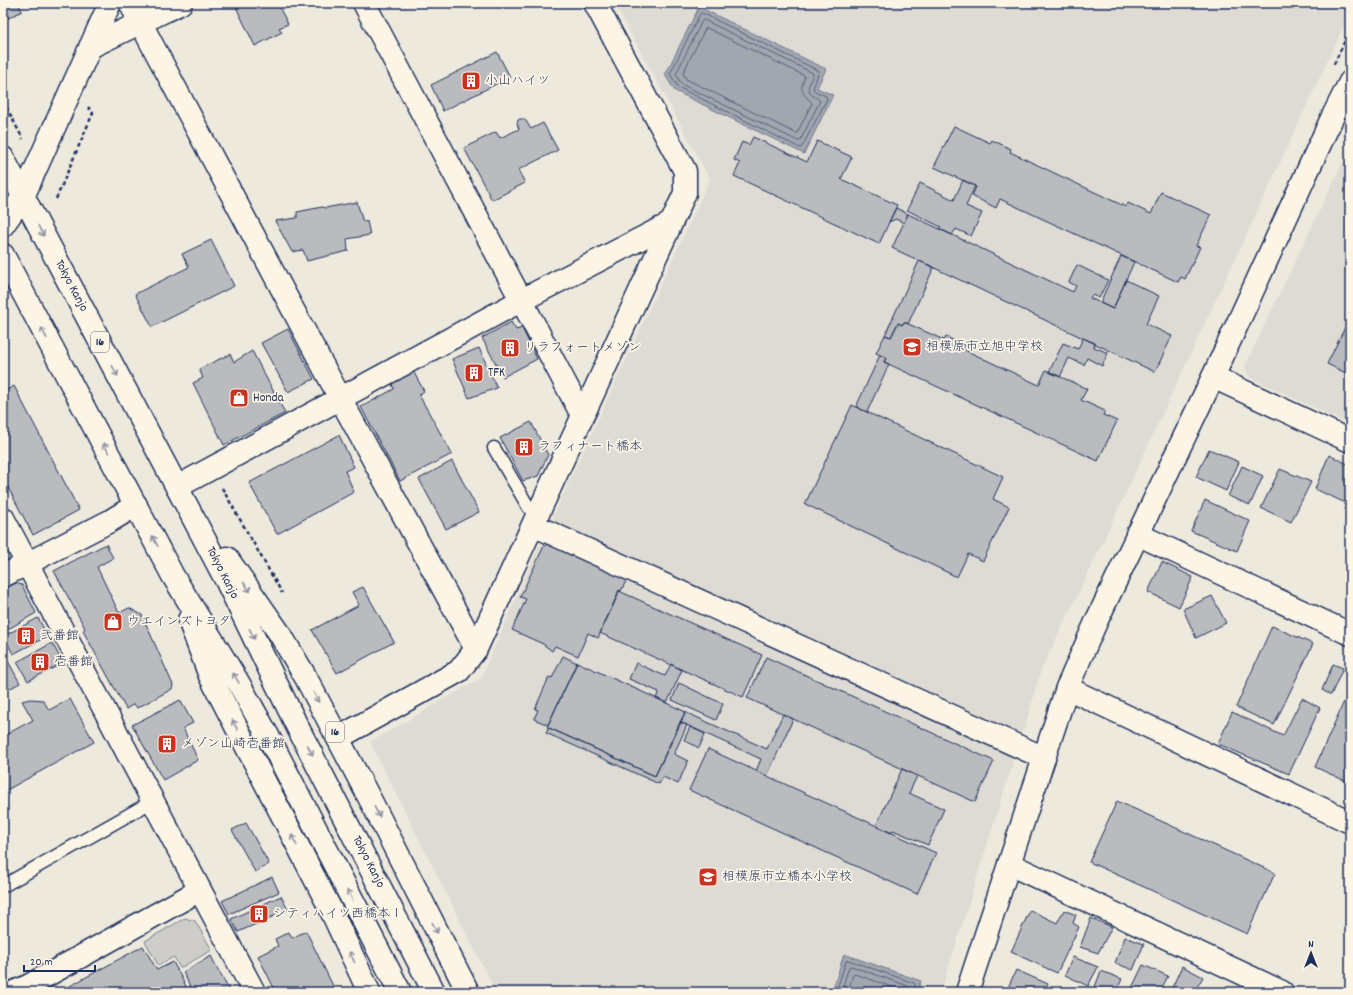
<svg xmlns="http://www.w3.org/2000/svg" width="1353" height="995" viewBox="0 0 1353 995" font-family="Dekko,'Klee One',sans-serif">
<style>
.built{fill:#dedbd4}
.green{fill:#cfcdca;stroke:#757e94}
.water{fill:#a2a7af;stroke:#6c778f}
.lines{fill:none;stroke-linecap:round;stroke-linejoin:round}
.shore{stroke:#515f7e;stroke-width:1}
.building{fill:#babbbe;stroke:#1b2f5e}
.lane-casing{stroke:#1b2f5e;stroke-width:15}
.street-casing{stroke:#1b2f5e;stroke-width:25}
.secondary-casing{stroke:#1b2f5e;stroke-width:25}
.highway-casing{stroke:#1b2f5e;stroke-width:25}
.path{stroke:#1b2f5e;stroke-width:2.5;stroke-dasharray:4 3;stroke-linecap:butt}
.lane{stroke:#fcf5e5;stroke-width:12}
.street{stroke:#fcf5e5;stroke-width:22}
.secondary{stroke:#fcf5e5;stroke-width:22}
.highway{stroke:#fcf5e5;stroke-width:22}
.oneway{stroke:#8c92a2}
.labels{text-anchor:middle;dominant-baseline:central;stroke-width:3.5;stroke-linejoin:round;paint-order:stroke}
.shield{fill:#fcf5e5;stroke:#5e6a86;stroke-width:1}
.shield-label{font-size:12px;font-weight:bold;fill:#1b2f5e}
.poi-label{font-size:13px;fill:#1b2f5e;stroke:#fcf5e5;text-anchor:start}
.street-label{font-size:13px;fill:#1b2f5e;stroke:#fcf5e5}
</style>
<rect width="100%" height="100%" fill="#eee9dd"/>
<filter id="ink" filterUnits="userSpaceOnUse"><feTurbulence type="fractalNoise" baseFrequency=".025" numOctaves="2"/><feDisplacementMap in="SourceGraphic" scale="8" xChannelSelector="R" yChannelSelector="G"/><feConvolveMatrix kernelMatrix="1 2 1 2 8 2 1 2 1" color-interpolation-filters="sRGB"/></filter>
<g filter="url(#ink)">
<!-- built -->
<path class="built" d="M614 3H1350V13L1085 580 1041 670 1024 730 1014 735 555 526 553 516 710 179Z
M1350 147V425L1249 377 1245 366Z
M551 540 1008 752 1013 762 941 992H496L370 742 481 678 539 546Z"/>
<!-- green -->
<path class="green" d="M185 918 195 921 212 950 180 968 174 957 158 965 145 941Z"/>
<!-- water -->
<path class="water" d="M699 7 826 69 817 88 833 95 804 154 675 91 665 75Z
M844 954 921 981 917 992H832Z"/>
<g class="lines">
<!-- shore -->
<path class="shore" d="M702 13 819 71 813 89 815 91 826 96 827 99 802 147 800 148 678 87 670 74 700 14Z
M704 20 813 73C812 80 804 88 812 95 815 97 818 98 820 101L800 141H798L681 84 676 74 702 21Z
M707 28 805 76C804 79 803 82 802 86 801 94 808 98 812 103L797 133H795L686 79 683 73 705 29Z
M836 992 846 961 848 960 914 983 915 985 914 992
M841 992 849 967 851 966 908 986 909 992
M848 992 853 975 855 974 901 990 903 992"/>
</g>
<!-- building -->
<path class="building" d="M3 3H18L22 11 3 21Z
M234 3H277L288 24 279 28 282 32 255 46Z
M497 52 510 77 443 111 431 85Z
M520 119H523L526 121 531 129 543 123 558 150 518 170 525 183 492 200 464 148 496 132 500 138 519 129 517 123 518 120Z
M954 126 990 143 992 140 1011 149 1010 152 1126 207 1128 203 1151 214 1161 192 1211 215 1196 246 1200 247 1185 279 1181 277 1178 282 1000 199 996 208 972 196 976 187 975 186 934 167Z
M753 137 807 162 817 141 852 157 841 179 897 205 879 244 734 176 740 163 734 160 742 142 749 145Z
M963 180 975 186 966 206 982 213 971 236 956 229 952 235 939 229 941 227 907 210 920 183 954 200Z
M357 202 363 222 367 221 370 235 347 239 348 251 307 261 303 250 292 252 275 221 297 218V212L322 207 325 208Z
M896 208 908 214 904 223 896 219 889 222Z
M908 214 1073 292 1076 286 1069 282 1077 265 1108 280 1099 298 1092 295 1090 298 1113 309 1126 280 1159 296 1146 324 1172 336 1155 372 892 248Z
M211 240 234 286 152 327 135 294 189 267 182 254Z
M1121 256 1134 262 1113 309 1100 303Z
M919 261 934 267 908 324 904 322 902 325 898 323 891 337 885 335Z
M1350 317V375L1327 364Z
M511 322 516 330 522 328 537 359 503 377 482 338Z
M904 322 944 340 946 337 967 346 965 350 1039 385 1046 370 1087 389 1081 400 1105 411 1103 415 1117 421 1098 461 884 362 886 358 876 353 885 335 891 337 898 323 902 325Z
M288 329 314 379 288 392 261 343Z
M1083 338 1095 343 1094 347 1108 353 1102 366 1087 358 1084 365 1069 358 1060 377 1049 372 1063 343 1078 349Z
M479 348 497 388 469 398 452 359Z
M252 351 285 413 224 445 193 383 203 378 199 369 230 354 234 362Z
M880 355 886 358 884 362 889 364 867 412 856 407Z
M413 371 424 391 419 395 452 454 400 481 361 407 394 389 391 382Z
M14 386 79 510 33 535 3 478V392Z
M852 405 1003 477 993 499 1009 507 983 561 968 554 957 577 805 504Z
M531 422 548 455 538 476 523 481 500 438Z
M339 435 354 467 345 471 354 492 277 534 249 483Z
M1209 449 1239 462 1226 491 1196 477Z
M1329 455 1350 465V505L1315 489Z
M452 461 479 512 446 529 419 479Z
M1242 466 1263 476 1250 505 1228 496Z
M1280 469 1311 482 1291 522 1261 508Z
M1205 500 1250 521 1237 551 1191 531Z
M550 543 627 579 621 591 619 590 617 594 618 595 598 638 588 633 578 656 555 646 552 651 543 644 512 630 526 599 520 597 544 546Z
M106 544 113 558 97 567 119 613 129 608 142 615 173 685 172 689 137 708 134 704 126 709 83 631 85 628 54 571Z
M1162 562 1193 577 1179 607 1148 592Z
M16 583 22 585 36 613 3 632V610L7 607 3 599V590Z
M363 587 394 642 337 673 312 630 359 605 352 592Z
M619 591 762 655 743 697 600 633Z
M1212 596 1226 623 1196 638 1183 609Z
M38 618 48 636 13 654 4 636Z
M1272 626 1313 644 1274 725 1236 707Z
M52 643 63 663 28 681 17 662Z
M3 652 20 683 5 691 3 688Z
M563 656 577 663 548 725 534 719 538 710 535 709 549 677 552 678Z
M766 657 994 761 975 802 747 698Z
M577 662 686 712 655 776 547 727Z
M636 663 665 676 671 664 682 670 667 703 656 698 659 692 629 679Z
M1333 664 1343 668 1331 695 1322 690Z
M679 683 723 704 716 720 672 700Z
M1350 688V783L1315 767Z
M1302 698 1320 708 1289 774 1218 744 1232 712 1283 736Z
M30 699 43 700 49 710 70 699 94 742 3 792V736L33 720 22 701Z
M180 700 193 723 183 728 198 760 163 780 132 725Z
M685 712 767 749 783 714 793 719 767 776 756 771 761 759 680 722Z
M680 722 687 725 674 754 688 761 678 784 663 777 659 784 546 733 549 728 655 776Z
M690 727 705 734 699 748 684 740Z
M708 749 936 853 917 894 689 790Z
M902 769 917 776 909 793 944 809 928 845 893 830 891 833 876 826Z
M1117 801 1275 873 1247 934 1089 862Z
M246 823 269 864 255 872 232 830Z
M272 877 279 892 229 914 222 901Z
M281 896 288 910 238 932 231 919Z
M1030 910 1057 923 1064 910 1076 915 1073 923 1079 927 1057 973 1011 952Z
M1091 918 1112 927 1098 953 1080 947Z
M306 931 336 992H276L258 956 278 946 275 939 289 932 292 938Z
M1125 937 1144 944 1133 970 1115 963Z
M143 946 157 970 173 962 189 992H59Z
M211 956 216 966 230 992H193L183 972Z
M1073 957 1098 967 1088 986 1065 975Z
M1143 965 1168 976 1160 992H1130Z
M1182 966 1203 977 1194 992H1170Z
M1016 970 1048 984 1045 992H1006Z
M1101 971 1122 979 1116 992H1093Z"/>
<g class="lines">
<defs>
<path id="lane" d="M494 448 529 508 538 514
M3 886 153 801"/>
<path id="street" d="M130 3 340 398 476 649
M364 3 582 415
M90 47 181 3
M23 197 110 3
M1213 377 1350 441
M177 487 522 300 671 223
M3 518 254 992
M533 525 1044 758
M1137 534 1350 634
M3 576 110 521 136 505
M1067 688 1350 822
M338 738 459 671 476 649 685 193V171L595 3
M1009 864 1282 992
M14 992 28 986 200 890"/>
<path id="secondary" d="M3 225 23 197
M967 992 1067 688 1096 622 1213 377 1331 120 1350 82"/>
<path id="highway" d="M3 158 226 580 297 726 434 992
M3 255 173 576 238 682 267 734 400 992
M227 558 280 634 305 676 372 803 468 992
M189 620 210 676 329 906 369 992"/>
</defs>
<!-- lane casing -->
<use href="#lane" class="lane-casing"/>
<!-- street casing -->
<use href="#street" class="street-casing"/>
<!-- secondary casing -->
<use href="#secondary" class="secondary-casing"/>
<!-- highway casing -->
<use href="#highway" class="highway-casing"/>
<!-- path -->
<path class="path" d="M1334 64 1350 30
M3 101 23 139
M56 199 93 113 88 107
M222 488 282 593"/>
<!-- lane -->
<use href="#lane" class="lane"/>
<!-- street -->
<use href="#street" class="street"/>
<!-- secondary -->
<use href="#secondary" class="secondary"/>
<!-- highway -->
<use href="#highway" class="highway"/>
</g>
<!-- one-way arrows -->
<defs><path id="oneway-shaft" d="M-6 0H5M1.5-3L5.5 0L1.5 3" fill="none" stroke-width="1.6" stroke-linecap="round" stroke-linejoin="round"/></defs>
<g class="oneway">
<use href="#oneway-shaft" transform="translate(41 231) rotate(62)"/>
<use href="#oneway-shaft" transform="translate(44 333) rotate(-118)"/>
<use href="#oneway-shaft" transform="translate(115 371) rotate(62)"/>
<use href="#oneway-shaft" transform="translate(106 448) rotate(-118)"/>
<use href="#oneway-shaft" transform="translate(155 541) rotate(-118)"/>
<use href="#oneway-shaft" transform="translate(247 587) rotate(55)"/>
<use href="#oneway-shaft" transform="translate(252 634) rotate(64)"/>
<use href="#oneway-shaft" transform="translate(236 678) rotate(-121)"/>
<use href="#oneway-shaft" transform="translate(316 697) rotate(62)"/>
<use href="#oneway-shaft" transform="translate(235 725) rotate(-117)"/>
<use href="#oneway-shaft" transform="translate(310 750) rotate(62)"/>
<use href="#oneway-shaft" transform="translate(377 812) rotate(63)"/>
<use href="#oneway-shaft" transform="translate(294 840) rotate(-117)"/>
<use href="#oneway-shaft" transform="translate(350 895) rotate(-117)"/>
<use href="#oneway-shaft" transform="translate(435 928) rotate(63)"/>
<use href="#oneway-shaft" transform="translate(352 957) rotate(-115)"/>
</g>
</g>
<!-- icons -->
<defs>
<symbol id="building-square" viewBox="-11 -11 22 22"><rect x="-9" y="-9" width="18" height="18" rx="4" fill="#c8321e" stroke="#fcf5e5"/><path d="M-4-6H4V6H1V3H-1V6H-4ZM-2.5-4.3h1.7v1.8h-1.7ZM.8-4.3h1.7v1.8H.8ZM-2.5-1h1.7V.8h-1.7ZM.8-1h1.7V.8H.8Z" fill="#fff"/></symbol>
<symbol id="school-square" viewBox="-11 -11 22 22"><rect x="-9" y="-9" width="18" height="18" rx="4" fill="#c8321e" stroke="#fcf5e5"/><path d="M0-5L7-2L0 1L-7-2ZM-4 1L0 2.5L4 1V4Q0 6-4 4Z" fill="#fff"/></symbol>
<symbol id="shop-square" viewBox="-11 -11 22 22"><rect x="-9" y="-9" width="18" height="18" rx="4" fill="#c8321e" stroke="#fcf5e5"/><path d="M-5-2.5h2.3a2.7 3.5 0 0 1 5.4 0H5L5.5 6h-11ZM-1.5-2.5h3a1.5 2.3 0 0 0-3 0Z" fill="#fff"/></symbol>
</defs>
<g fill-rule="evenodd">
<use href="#building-square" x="460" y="70" width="22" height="22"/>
<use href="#school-square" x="901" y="336" width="22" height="22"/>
<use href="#building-square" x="499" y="337" width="22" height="22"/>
<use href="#building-square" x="463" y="362" width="22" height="22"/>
<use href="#shop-square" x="228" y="387" width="22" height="22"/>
<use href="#building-square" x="513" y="436" width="22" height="22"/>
<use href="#shop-square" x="102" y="611" width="22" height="22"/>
<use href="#building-square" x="15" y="625" width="22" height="22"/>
<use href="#building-square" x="29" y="651" width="22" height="22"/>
<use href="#building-square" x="156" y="733" width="22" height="22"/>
<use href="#school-square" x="697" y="866" width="22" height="22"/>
<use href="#building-square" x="248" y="903" width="22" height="22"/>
</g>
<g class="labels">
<!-- shield labels -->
<g class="shield">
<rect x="91" y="332" width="18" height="20" rx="3"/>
<rect x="326" y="722" width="18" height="20" rx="3"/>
</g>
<g class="shield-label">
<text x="100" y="342">16</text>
<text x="335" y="732">16</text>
</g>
<!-- poi labels -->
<g class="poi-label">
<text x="485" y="81">小山ハイツ</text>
<text x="926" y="347">相模原市立旭中学校</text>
<text x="524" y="348">リラフォートメゾン</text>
<text x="488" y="373">TFK</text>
<text x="253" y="398">Honda</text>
<text x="538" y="447">ラフィナート橋本</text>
<text x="127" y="622">ウエインズトヨタ</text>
<text x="40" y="636">弐番館</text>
<text x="54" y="662">壱番館</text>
<text x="181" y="744">メゾン山崎壱番館</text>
<text x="722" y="877">相模原市立橋本小学校</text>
<text x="273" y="914">シティハイツ西橋本Ⅰ</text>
</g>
<!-- street labels -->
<g class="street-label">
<text transform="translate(71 286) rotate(62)">Tokyo Kanjo</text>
<text transform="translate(222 573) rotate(63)">Tokyo Kanjo</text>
<text transform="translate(368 862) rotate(63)">Tokyo Kanjo</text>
</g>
</g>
<!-- margin -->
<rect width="1353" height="995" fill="none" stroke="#fcf5e5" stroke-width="16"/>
<rect x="8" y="8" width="1337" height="979" fill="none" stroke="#1b2f5e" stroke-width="1.5" filter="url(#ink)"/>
<!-- north arrow -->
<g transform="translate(1311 953)" stroke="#fcf5e5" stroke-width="3" paint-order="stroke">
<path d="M0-3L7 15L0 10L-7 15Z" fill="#1b2f5e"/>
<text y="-6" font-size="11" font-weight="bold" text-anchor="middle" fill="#1b2f5e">N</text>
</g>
<!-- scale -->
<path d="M24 965v6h71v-6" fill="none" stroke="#1b2f5e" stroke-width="2"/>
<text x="30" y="965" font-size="12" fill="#1b2f5e" stroke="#fcf5e5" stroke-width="3" paint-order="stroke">20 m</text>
</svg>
